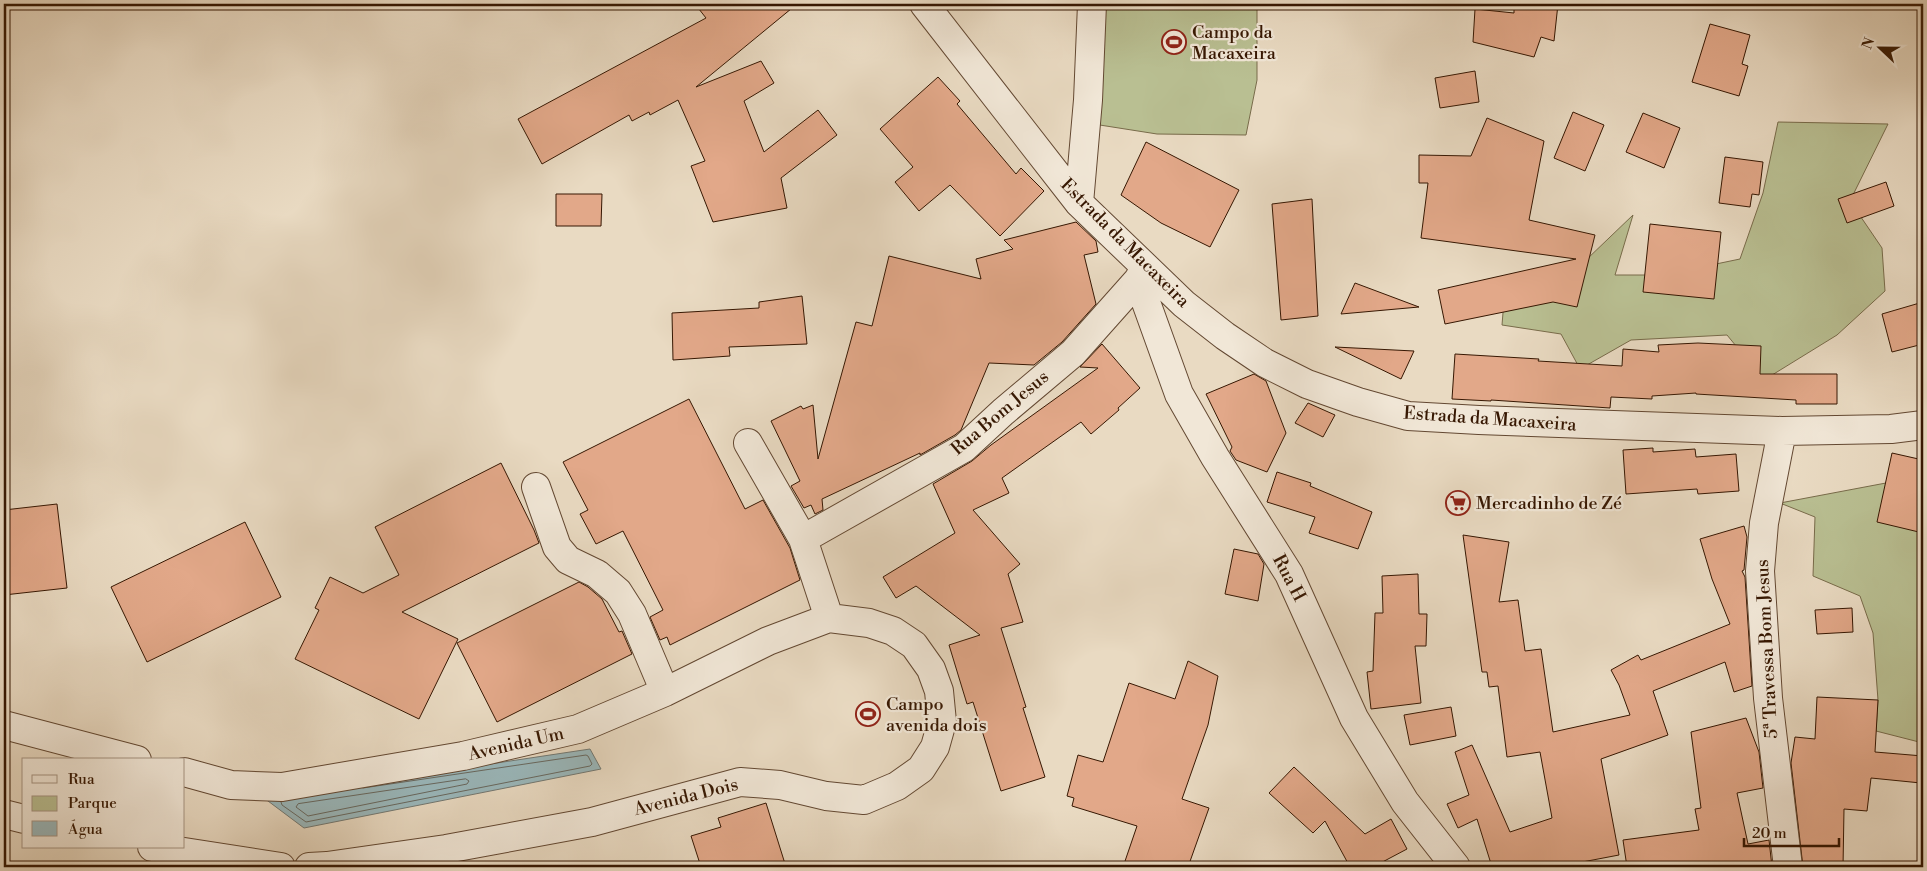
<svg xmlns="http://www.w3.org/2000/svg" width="1927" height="871" viewBox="0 0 1927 871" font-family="'Libre Bodoni',serif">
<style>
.green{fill:#b9bf92;stroke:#786b4a}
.water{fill:#9ab8bc;stroke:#727872}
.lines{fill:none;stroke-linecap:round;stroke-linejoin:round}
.shore{stroke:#68685f;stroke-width:1}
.building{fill:#e2a889;stroke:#361702}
.minor-casing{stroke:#634832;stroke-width:30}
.minor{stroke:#f1e7d7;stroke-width:28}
.labels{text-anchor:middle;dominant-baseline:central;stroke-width:4.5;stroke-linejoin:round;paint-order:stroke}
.poi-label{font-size:18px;fill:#361702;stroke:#f1e7d7;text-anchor:start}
.street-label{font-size:18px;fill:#361702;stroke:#f1e7d7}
</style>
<rect width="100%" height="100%" fill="#e9dac2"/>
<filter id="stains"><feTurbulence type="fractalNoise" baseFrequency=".004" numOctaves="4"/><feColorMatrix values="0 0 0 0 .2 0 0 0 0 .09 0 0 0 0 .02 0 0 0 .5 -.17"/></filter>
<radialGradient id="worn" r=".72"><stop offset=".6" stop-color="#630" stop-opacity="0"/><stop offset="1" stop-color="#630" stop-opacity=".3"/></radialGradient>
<!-- green -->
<path class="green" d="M1093 4H1257V80L1246 135 1157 134 1087 123Z
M1778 122 1888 124 1850 201 1882 248 1885 291 1837 335 1764 380 1727 335 1631 340 1580 369 1561 334 1502 325 1505 288 1585 261 1633 215 1615 275H1663L1740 259 1763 193Z
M1923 476V743L1876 731 1878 700 1873 633 1860 596 1813 576 1815 517 1780 503Z"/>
<!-- water -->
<path class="water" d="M590 749 601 769 304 828 264 798Z"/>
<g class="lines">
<!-- shore -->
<path class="shore" d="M466 779 469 781 467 784 308 816 296 807 298 804Z
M281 802 282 805 306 822 590 766 592 764 588 756 586 755 363 788"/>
</g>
<!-- building -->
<path class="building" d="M695 4H797L696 87 761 61 774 83 744 101 764 152 818 110 837 135 781 178 787 208 713 222 691 166 705 161 678 100 650 115 649 112 632 121 629 115 542 164 518 119 706 18Z
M1528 4H1558L1554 41 1541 37 1534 57 1473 42 1475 9 1514 13V7L1528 9Z
M1710 24 1750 35 1742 64 1748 66 1739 96 1692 82Z
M1475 71 1479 102 1440 108 1435 78Z
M938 77 960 101 957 104 1016 174 1021 168 1044 191 1000 236 950 185 919 211 895 182 913 167 880 129Z
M1573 112 1604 125 1585 171 1554 158Z
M1643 113 1680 128 1664 168 1626 152Z
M1487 118 1544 141 1529 220 1595 235 1577 307 1553 302 1445 324 1438 290 1576 259 1421 238 1428 183H1419V155L1471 156Z
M1146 142 1239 190 1210 247 1161 223 1121 195Z
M1725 157 1763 162 1759 195 1752 194 1750 207 1719 203Z
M1886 182 1894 206 1847 223 1838 199Z
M556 194H602L601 226H556Z
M1312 199 1318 316 1281 320 1272 204Z
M1076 222 1096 241 1098 252 1084 255 1096 304 1062 342 1034 365 989 363 961 430 955 435 920 455V453L822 499 823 510 815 514 811 505 804 508 791 486 800 481 771 421 801 406 803 409 813 405 818 459 856 322 872 326 889 256 981 279 976 259 1013 249 1004 240Z
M1650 224 1721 232 1714 299 1643 292Z
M1355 283 1419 307 1341 314Z
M802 296 807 344 729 347 730 356 673 360 672 313 759 308V302Z
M1923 302V344L1892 352 1882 314Z
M1698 343 1761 346 1760 374H1837V404H1796V400L1696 394V393L1652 396V399L1611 397 1610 408 1491 400V401L1452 399 1455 354 1539 359 1538 361 1622 366 1623 349 1659 352 1658 345Z
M1102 344 1140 388 1118 408 1119 410 1091 434 1081 422 1002 478 1009 493 973 510 1020 564 1008 574 1023 622 1001 628 1026 707 1023 708 1045 777 1001 791 973 702 967 704 949 645 980 635 916 586 896 598 883 577 955 533 933 484 972 461 991 445 1098 368 1080 367Z
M1335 347 1414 351 1401 379Z
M1254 374 1266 381 1286 433 1267 472 1236 460 1230 451 1232 447 1206 394Z
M689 399 745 509 763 500 790 548 800 580 670 645 667 637 660 640 650 617 663 610 623 531 596 544 580 514 588 510 563 462Z
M1308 403 1335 415 1323 437 1295 423Z
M1653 448V452L1695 449 1696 457 1736 454 1739 491 1698 494 1697 489 1626 494 1623 450Z
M1892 453 1923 460V533L1877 522Z
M501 463 534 530 539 543 402 612 458 639 419 719 295 659 319 610 315 608 330 577 363 593 399 575 375 527Z
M1277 472 1311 483 1310 486 1372 512 1358 549 1309 533 1315 517 1267 502Z
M57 504 67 588 4 595V510Z
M245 522 281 597 147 662 111 587Z
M1744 526 1747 537 1744 570 1742 571 1745 577 1752 686 1734 692 1725 662 1653 691 1668 735 1601 759 1619 855 1556 867H1492L1477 819 1458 828 1447 804 1469 795 1455 752 1472 745 1510 832 1552 818 1540 752 1507 757 1498 686 1489 687 1487 672H1482L1463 535 1509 542 1499 602 1518 600 1525 651 1541 649 1553 732 1630 715 1619 685 1611 670 1638 655 1641 660 1730 624 1712 579 1700 539Z
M1234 549 1258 554 1264 564 1258 601 1225 594Z
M1418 574 1419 614H1427L1426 646H1415L1421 703 1371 709 1367 672 1373 671 1375 613H1383L1382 576Z
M579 582 588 587 602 599 619 632 622 631 632 654 497 722 457 643Z
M1852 608 1853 632 1817 634 1815 610Z
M1188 661 1218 676 1208 725 1182 799 1209 808 1188 867H1123L1137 826 1072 806 1074 798 1067 796 1078 755 1103 762 1129 683 1175 699Z
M1817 697 1878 700 1875 752 1923 756 1921 783 1871 778 1867 811 1844 809 1843 867H1803L1791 763 1795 737 1815 739Z
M1451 707 1456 736 1410 745 1404 715Z
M1746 718 1759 752 1763 788 1737 793 1748 844 1769 840 1772 867H1627L1623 840 1699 830 1695 809 1701 808 1691 732Z
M1294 767 1365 834 1391 819 1407 849 1373 867H1350L1325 821 1313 833 1269 793Z
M766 803 786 867H701L691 836 721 827 718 818Z"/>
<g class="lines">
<defs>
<path id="minor" d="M924 4 1079 203 1184 304 1225 336 1265 363 1307 384 1358 402 1408 416 1479 420 1782 431 1891 429 1923 425
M1079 203 1088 100 1092 4
M1138 280 1179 394 1215 457 1289 574 1354 718 1405 802 1456 867
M1782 431 1764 523 1760 571 1768 698 1788 867
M748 443 803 539 829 618
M536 487 557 547 568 560 597 574 618 592 632 614 665 692
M803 539 964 448 1003 412 1073 353 1138 280 1145 268
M4 725 137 760
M184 772 231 785 282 787 463 756 578 729 665 692 768 641 829 618 869 623 893 631 914 645 931 669 939 691 942 722 935 747 921 769 897 786 864 800 826 796 780 785 740 782 592 822 446 849 327 866 309 867
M4 814 24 819
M152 847 281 867"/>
</defs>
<!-- minor casing -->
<use href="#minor" class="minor-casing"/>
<!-- minor -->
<use href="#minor" class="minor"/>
</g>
<!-- icons -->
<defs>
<symbol id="stadium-ring" viewBox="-11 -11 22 22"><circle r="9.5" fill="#f1e7d7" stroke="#8f2418" stroke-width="1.5"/><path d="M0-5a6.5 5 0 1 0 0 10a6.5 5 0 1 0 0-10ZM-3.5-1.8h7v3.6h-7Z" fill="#8f2418"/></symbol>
<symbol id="supermarket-ring" viewBox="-11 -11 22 22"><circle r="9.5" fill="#f1e7d7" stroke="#8f2418" stroke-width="1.5"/><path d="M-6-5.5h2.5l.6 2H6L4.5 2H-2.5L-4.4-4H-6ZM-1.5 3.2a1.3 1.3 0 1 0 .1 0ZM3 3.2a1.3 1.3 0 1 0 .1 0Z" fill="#8f2418"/></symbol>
</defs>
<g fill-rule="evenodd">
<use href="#stadium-ring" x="1160" y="28" width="28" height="28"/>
<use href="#supermarket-ring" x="1444" y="489" width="28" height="28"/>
<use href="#stadium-ring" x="854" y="700" width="28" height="28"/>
</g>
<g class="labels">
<!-- poi labels -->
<g class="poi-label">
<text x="1192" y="32">Campo da<tspan x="1192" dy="21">Macaxeira</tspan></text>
<text x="1476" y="503">Mercadinho de Zé</text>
<text x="886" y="704">Campo<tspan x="886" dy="21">avenida dois</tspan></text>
</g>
<!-- street labels -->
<g class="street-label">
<text transform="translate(1125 243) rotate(45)">Estrada da Macaxeira</text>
<text transform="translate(1000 413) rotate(-40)">Rua Bom Jesus</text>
<text transform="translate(1490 419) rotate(4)">Estrada da Macaxeira</text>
<text transform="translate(1289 578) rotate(62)">Rua H</text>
<text transform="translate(1767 649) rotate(-93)">5ª Travessa Bom Jesus</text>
<text transform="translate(516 744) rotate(-13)">Avenida Um</text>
<text transform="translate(686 797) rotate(-14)">Avenida Dois</text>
</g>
</g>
<!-- margin -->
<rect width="1927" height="871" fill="none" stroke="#e9dac2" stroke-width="20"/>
<rect x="5" y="5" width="1917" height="861" fill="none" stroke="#361702" stroke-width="2.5"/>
<rect x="10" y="10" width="1907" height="851" fill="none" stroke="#361702"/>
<!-- legend -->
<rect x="22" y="758" width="162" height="90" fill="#f1e7d7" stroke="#a69482"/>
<rect x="32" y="775" width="25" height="8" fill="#f1e7d7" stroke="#a69482"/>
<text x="68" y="784" font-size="15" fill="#361702">Rua</text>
<rect x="32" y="796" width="25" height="15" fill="#b9bf92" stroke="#a69482"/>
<text x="68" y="808" font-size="15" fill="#361702">Parque</text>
<rect x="32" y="821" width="25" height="15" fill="#9ab8bc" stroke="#a69482"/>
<text x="68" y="834" font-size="15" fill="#361702">Água</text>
<!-- north arrow -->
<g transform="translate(1880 48) rotate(292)" stroke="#f1e7d7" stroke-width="4" paint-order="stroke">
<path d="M0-4L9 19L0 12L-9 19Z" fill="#361702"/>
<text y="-8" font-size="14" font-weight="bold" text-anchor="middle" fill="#361702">N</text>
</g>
<!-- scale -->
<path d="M1744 838v8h95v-8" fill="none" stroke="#361702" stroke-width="2.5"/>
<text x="1752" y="838" font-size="15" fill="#361702" stroke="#f1e7d7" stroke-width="4" paint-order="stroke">20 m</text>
<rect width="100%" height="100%" filter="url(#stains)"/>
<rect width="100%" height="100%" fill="url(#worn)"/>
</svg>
